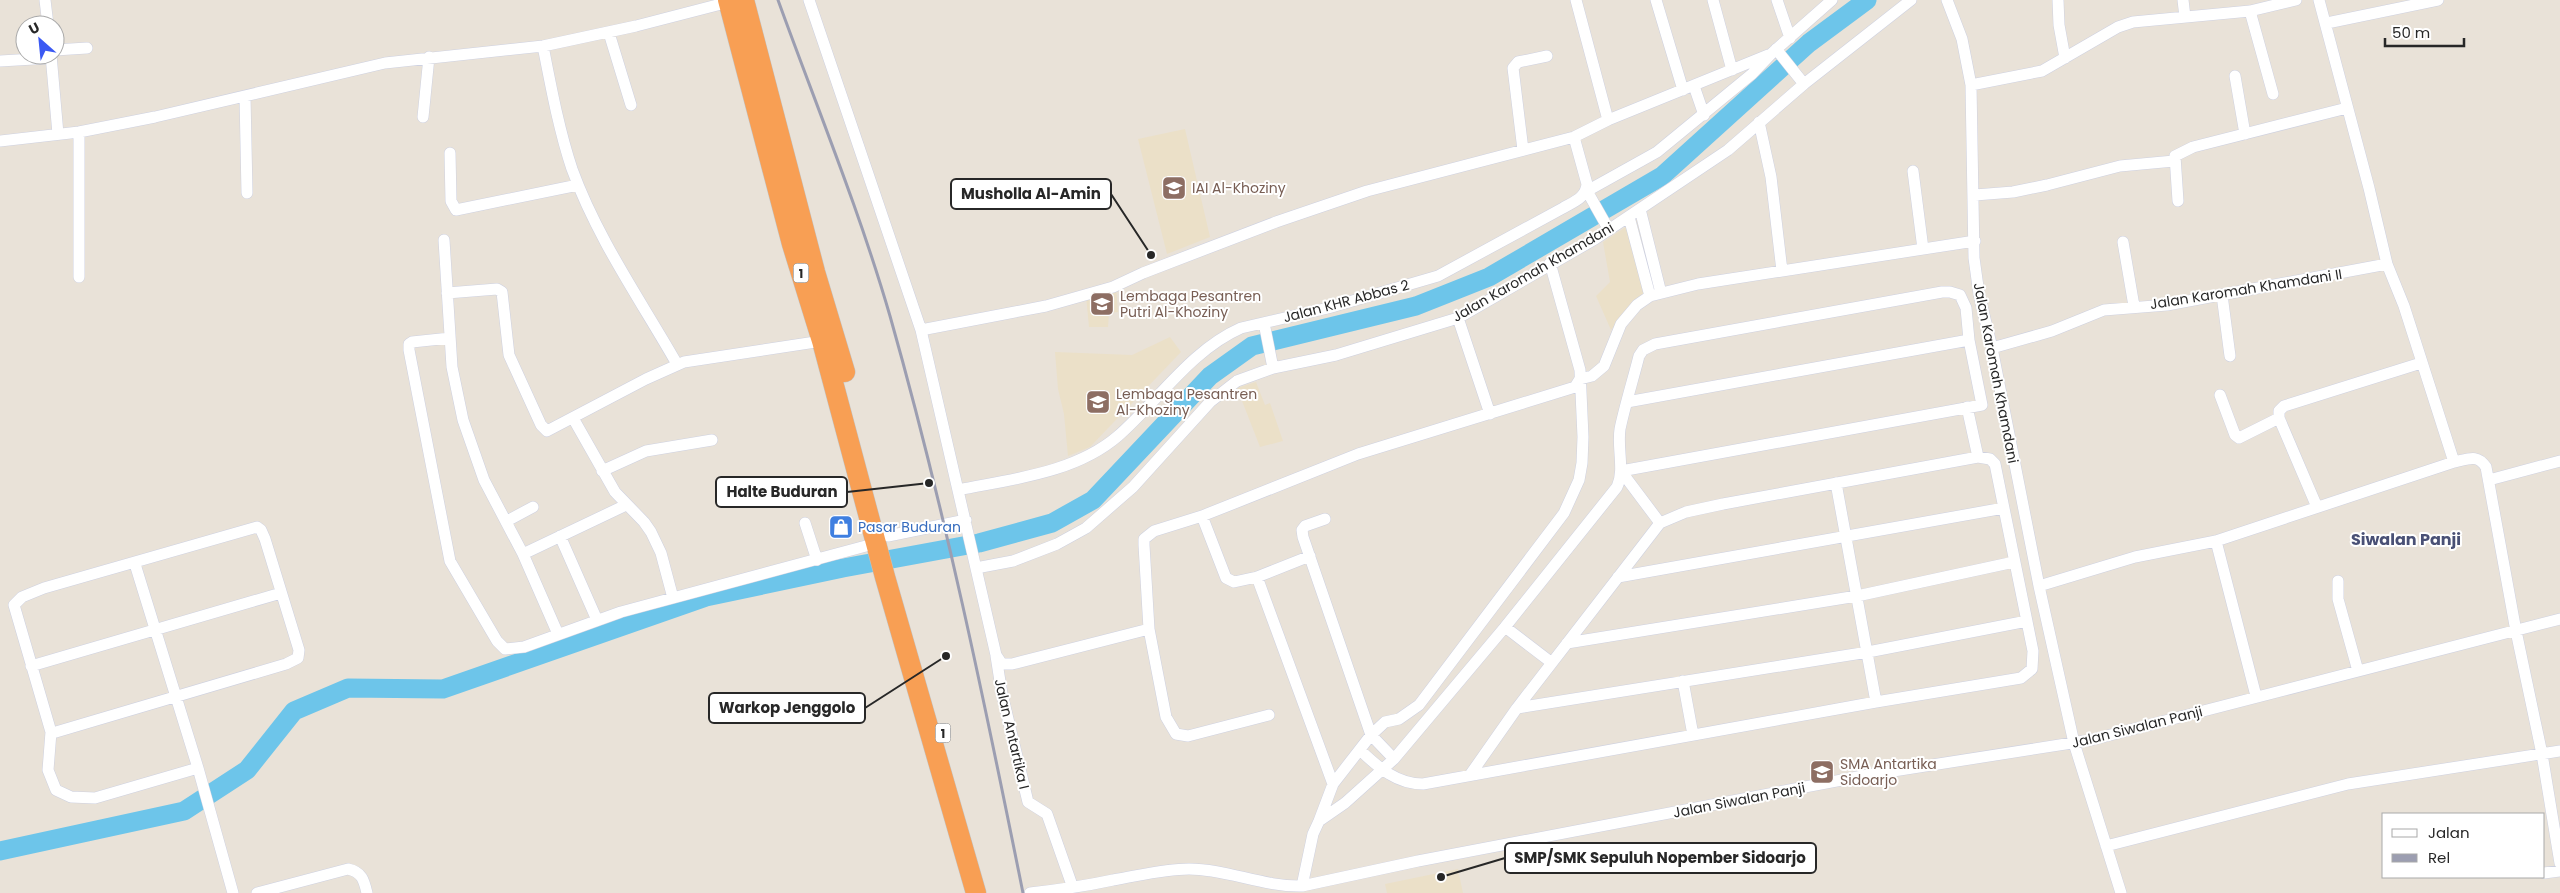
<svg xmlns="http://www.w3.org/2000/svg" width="2560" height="893" viewBox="0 0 2560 893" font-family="Poppins,sans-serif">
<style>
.education{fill:#ebe0c8}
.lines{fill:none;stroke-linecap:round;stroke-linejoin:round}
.river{stroke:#6dc5ea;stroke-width:19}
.street-casing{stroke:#ced1e0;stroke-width:12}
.highway-casing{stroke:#c3c3c3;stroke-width:21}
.street{stroke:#fff;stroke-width:11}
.highway{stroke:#f89f54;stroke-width:20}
.rail{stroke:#9c9eb1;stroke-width:3}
.labels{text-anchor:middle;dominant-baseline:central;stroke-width:4;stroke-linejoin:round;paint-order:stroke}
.shield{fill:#fff;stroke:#686868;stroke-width:1}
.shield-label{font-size:12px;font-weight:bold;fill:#272727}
.education-label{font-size:14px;fill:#785e54;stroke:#fff;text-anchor:start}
.street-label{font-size:14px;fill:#272727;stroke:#fff}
.shop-label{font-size:14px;fill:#366cbe;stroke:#fff;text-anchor:start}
.quarter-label{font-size:16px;font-weight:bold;fill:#495075;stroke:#fff}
.leader{fill:none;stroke:#272727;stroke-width:2}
.callout-dot{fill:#272727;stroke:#fff;stroke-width:2}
.callout{fill:#fff;stroke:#272727;stroke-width:2}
.callout-label{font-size:15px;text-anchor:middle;font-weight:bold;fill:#272727}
</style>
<rect width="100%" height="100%" fill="#e9e2d8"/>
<!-- education -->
<path class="education" d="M1185 129 1210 237 1167 254 1138 139Z
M1638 219 1656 288 1644 293 1632 303 1611 330 1596 296 1610 282 1603 242Z
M1116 286 1118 312 1109 313 1108 327H1089L1086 296Z
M1170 337 1181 352 1090 447 1068 456 1064 414 1058 389 1055 352 1132 355Z
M1256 382 1265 405 1270 403 1283 441 1260 447 1237 388Z
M1458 869 1463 893H1387L1385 884Z"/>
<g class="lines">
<!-- river -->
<path class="river" d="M0 851 184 811 247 770 294 711 348 688 443 689 706 597 843 568 979 543 1052 523 1093 500 1210 376 1252 346 1416 306 1489 277 1662 176 1809 43 1867 0"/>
<defs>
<path id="street" d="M45 0 48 25
M809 0 921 330
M1576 0 1608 120 1574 137 1367 191 1276 222 1143 273 1113 287 1046 306 921 330 996 655 1002 664H1012L1149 629 1144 545V539L1154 531 1202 516 1358 454 1575 387 1580 379 1592 376 1604 366 1621 324 1637 305 1650 296 1698 284 1975 241
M1656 0 1683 90
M1713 0 1732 70
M1777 0 1790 38
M1947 0 1962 39 1971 85 1974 258 1979 294 1992 348 2039 586 2074 743 2121 893
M2058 0 2059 25 2065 58
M2183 0 2185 17
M2319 0 2369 188 2387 264 2404 306 2454 462
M2250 11 2273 94
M2327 23 2438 0
M609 33 631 105
M543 46C551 87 559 130 572 169 597 238 641 301 677 364
M1776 49 1804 84
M55 50 87 48
M51 55 58 134
M0 61 51 58
M2235 76 2245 134
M1971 85 2042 71 2118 27 2133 22 2250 11 2296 0
M1694 86 1704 115
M245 96 247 193
M423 117 429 57
M1608 120 1768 55
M1759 122 1771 177 1782 271
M79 132V277
M0 141 79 132 155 117 385 63 543 46 636 26 729 2
M1523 150 1513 68 1518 62 1547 56
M450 153 451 201 456 210 578 185
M1913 171 1923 249
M1975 195 2013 192 2047 185 2120 166 2174 161
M2178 201 2175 156 2193 147 2347 108
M1640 209 1661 293
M1629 217 1650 296
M1609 230 1587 191 1657 152 1752 74 1772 53 1832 0
M444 240 452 367 463 420 484 480 523 554 558 634
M2123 242 2134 306
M1550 263 1580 370 1583 437 1582 463 1579 480 1564 513 1419 705 1399 719 1385 722 1371 735 1333 784 1319 821 1345 803 1394 759 1505 627 1617 487C1625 470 1617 449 1620 429 1625 405 1633 380 1639 356L1643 350 1655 344 1942 292H1950L1960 295 1966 308 1969 340 1982 405 1621 471 1660 523
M447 293 497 289 502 292 509 355 541 425 547 431 646 379 684 362 822 341
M2222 295 2230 356
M1458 318 1490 414
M1264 323 1273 368
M450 338 412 342 409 344V350L450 561 497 641 505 649 524 647 621 612 877 543
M1992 348 2052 331 2104 310 2167 305 2387 264
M2220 395 2235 435 2239 438 2279 418V411L2284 406 2421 363
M1627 402 1969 340
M1967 407 1978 457
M573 418 615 492 644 522 651 532 661 553 673 598
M2279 418 2317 507
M602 471 646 451 712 440
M2489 480 2560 461
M1836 483 1876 702
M958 490C1012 479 1075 473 1118 436 1158 401 1191 350 1241 328L1328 308 1438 276 1563 208C1573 202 1586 198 1587 184L1574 137
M1202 516 1226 578 1234 582 1257 577 1310 556
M1325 519 1305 526 1302 530 1303 537 1371 735 1394 759
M507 521 533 507
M805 523 817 560
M560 536 597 620
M888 536 966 520
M2216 541 2256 696
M523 554 626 505
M135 564 198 768 233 893
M976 568 1013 561 1057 544 1086 528 1133 487 1210 402 1237 381 1273 368 1336 355 1458 318 1595 239 1728 150 1804 84 1911 0
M1257 577 1333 784
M1618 577 2004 508
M2338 581V599L2358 671
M2039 586 2135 557 2216 541 2454 462C2469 459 2477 454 2486 467L2516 631 2542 754 2560 863
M1505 627 1552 663
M1149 629 1166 717 1176 734 1188 736 1269 715
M1567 643 1857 596 2014 562
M996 656 1002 694 1028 802 1047 814 1073 888
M31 666 281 593
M1683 681 1693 735
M1517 708 1868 652 2027 621
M51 732H56L286 664 298 658 299 650 265 539 261 530 257 527 44 588 22 597 14 605 51 732 48 770 56 790 71 797 95 798 198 768
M1361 751C1379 768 1397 784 1423 784L1876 702 2021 678 2032 669 2033 651 1995 464 1990 459 1978 457 1723 504 1686 512 1660 523 1517 708 1470 775
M2106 846 2348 784 2560 751
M2544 873 2560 871
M1302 886 1313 834 1319 821
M257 893 348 869C362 872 364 880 367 893
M1030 893C1058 890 1085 886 1113 880 1138 876 1163 869 1189 869 1227 869 1263 887 1302 886L1418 861 1868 775 2091 740 2560 619"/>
<path id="highway" d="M728 0 792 244 822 341 885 577 976 893
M744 0 815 272 845 372"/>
</defs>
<!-- street casing -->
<use href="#street" class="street-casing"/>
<!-- highway casing -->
<use href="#highway" class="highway-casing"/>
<!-- street -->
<use href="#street" class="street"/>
<!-- highway -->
<use href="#highway" class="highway"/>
<!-- rail -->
<path class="rail" d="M778 0C816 105 859 209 890 316 944 506 984 699 1023 893"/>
</g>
<!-- icons -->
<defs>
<symbol id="university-square" viewBox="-11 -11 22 22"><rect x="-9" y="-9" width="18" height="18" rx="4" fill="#8d6e63" stroke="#fff"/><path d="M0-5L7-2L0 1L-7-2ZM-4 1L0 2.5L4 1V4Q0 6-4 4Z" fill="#fff"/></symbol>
<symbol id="school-square" viewBox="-11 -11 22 22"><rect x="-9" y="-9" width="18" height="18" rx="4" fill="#8d6e63" stroke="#fff"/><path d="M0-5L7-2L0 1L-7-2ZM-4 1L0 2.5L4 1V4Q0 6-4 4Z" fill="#fff"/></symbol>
<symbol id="shop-square" viewBox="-11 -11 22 22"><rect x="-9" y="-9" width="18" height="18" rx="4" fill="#3f7fe0" stroke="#fff"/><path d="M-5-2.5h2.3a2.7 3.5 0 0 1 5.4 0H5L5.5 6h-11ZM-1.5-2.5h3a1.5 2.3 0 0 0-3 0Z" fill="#fff"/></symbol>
</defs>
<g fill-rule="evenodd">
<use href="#university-square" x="1160" y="174" width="28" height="28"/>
<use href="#school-square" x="1088" y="290" width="28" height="28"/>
<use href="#school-square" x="1084" y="388" width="28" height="28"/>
<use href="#shop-square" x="827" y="513" width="28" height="28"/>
<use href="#school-square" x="1808" y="758" width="28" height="28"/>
</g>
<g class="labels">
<!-- shield labels -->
<g class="shield">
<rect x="793.5" y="263.5" width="15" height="19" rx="4"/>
<rect x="935.5" y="723.5" width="15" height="19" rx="4"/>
</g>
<g class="shield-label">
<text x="801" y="273">1</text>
<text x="943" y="733">1</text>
</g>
<!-- education labels -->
<g class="education-label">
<text x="1192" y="188">IAI Al-Khoziny</text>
<text x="1120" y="296">Lembaga Pesantren<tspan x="1120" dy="16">Putri Al-Khoziny</tspan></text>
<text x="1116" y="394">Lembaga Pesantren<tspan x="1116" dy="16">Al-Khoziny</tspan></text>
<text x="1840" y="764">SMA Antartika<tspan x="1840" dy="16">Sidoarjo</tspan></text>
</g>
<!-- street labels -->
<g class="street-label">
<text transform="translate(1533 272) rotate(-30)">Jalan Karomah Khamdani</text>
<text transform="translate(2246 289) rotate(-9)">Jalan Karomah Khamdani II</text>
<text transform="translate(1346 301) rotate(-15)">Jalan KHR Abbas 2</text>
<text transform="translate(1996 373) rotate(79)">Jalan Karomah Khamdani</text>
<text transform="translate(2137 727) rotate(-14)">Jalan Siwalan Panji</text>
<text transform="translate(1012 734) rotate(77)">Jalan Antartika I</text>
<text transform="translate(1739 800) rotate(-11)">Jalan Siwalan Panji</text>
</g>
<!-- shop labels -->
<g class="shop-label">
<text x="858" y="527">Pasar Buduran</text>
</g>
<!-- quarter labels -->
<g class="quarter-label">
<text x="2406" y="539">Siwalan Panji</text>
</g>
</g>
<!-- callouts -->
<path class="leader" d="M1151 255L1111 194M929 483L847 492M946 656L865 708M1441 877L1505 858"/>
<g class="callout-dot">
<circle cx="1151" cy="255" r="5"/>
<circle cx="929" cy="483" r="5"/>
<circle cx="946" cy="656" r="5"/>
<circle cx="1441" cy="877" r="5"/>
</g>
<g class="callout">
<rect x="951" y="179" width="160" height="30" rx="5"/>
<rect x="716" y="477" width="131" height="30" rx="5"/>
<rect x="709" y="693" width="156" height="30" rx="5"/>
<rect x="1505" y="843" width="311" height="30" rx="5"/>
</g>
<g class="callout-label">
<text x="1031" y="199">Musholla Al-Amin</text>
<text x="782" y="497">Halte Buduran</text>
<text x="787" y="713">Warkop Jenggolo</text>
<text x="1660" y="863">SMP/SMK Sepuluh Nopember Sidoarjo</text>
</g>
<!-- legend -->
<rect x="2382" y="813" width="162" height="65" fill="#ffffff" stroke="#a9a9a9"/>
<rect x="2392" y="829" width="25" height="8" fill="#ffffff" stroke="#a9a9a9"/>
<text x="2428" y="838" font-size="15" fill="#272727">Jalan</text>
<rect x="2392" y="854" width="25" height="8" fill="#9c9eb1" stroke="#a9a9a9"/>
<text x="2428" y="863" font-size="15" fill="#272727">Rel</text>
<!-- north arrow -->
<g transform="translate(40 40) rotate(333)"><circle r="24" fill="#ffffff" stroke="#a9a9a9"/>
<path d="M0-4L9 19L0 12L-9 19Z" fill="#3b59f3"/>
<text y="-8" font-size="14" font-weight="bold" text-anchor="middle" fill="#272727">U</text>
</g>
<!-- scale -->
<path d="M2385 38v8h79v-8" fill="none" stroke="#272727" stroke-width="2.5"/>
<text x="2392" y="38" font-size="15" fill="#272727" stroke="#ffffff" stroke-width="4" paint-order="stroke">50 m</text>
</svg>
